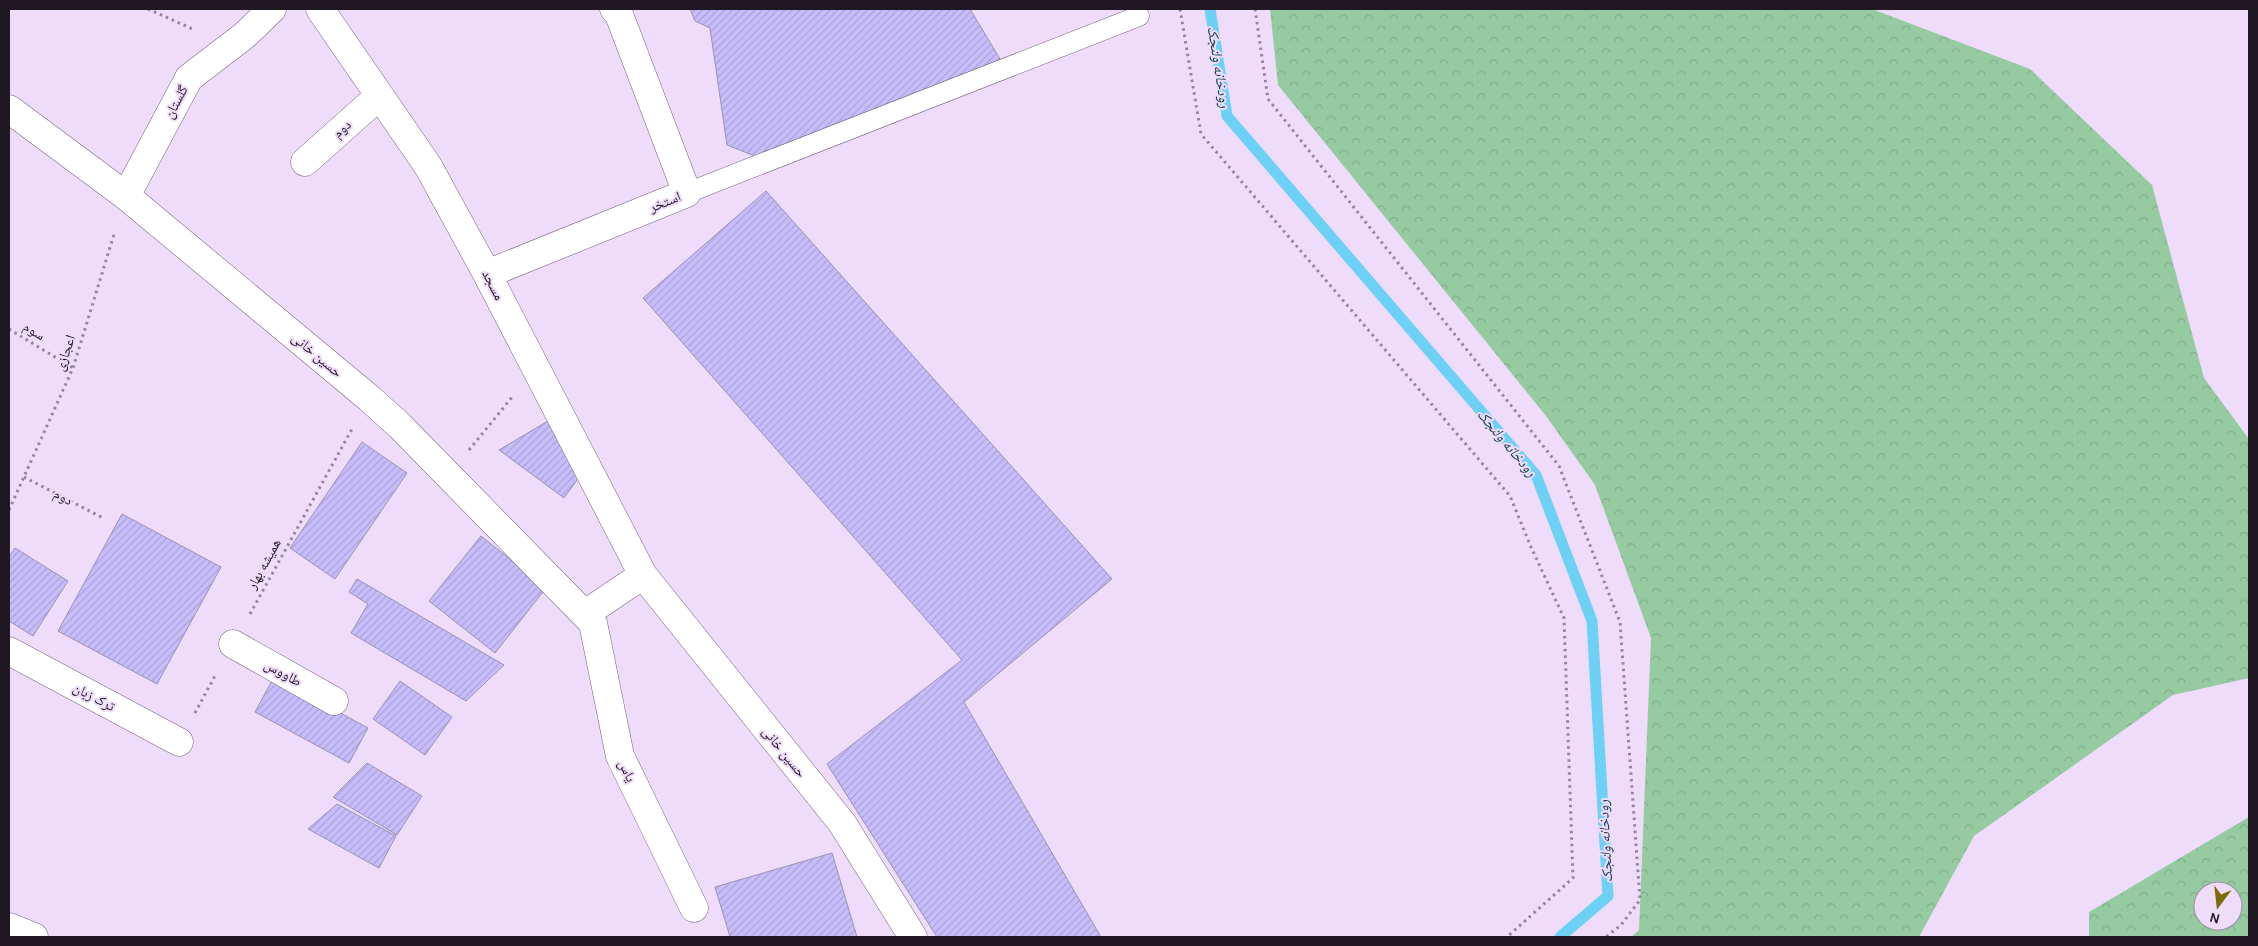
<svg xmlns="http://www.w3.org/2000/svg" width="2258" height="946" viewBox="0 0 2258 946" font-family="Karla,'Noto Naskh Arabic',sans-serif">
<style>
.forest{fill:url(#forest-crowns);fill-rule:evenodd}
.lines{fill:none;stroke-linecap:round;stroke-linejoin:round}
.stream{stroke:#6dd0f5;stroke-width:11}
.building{fill:url(#building-hatch);stroke:#9893b1}
.lane-casing{stroke:#766680;stroke-width:21}
.street-casing{stroke:#766680;stroke-width:29}
.path{stroke:#93859b;stroke-width:3;stroke-dasharray:2.5 4;stroke-linecap:butt}
.lane{stroke:#fff;stroke-width:20}
.street{stroke:#fff;stroke-width:28}
.labels{text-anchor:middle;dominant-baseline:central;stroke-width:4;stroke-linejoin:round;paint-order:stroke}
.street-label{font-size:14px;fill:#1f1823;stroke:#efdcfa}
.water-label{font-size:15px;font-style:italic;fill:#164252;stroke:#efdcfa}
</style>
<defs>
<pattern id="forest-crowns" width="20" height="18" patternUnits="userSpaceOnUse" patternTransform="scale(1.25)"><rect width="20" height="18" fill="#96cba2"/><path d="M2 6a3 3 0 1 1 6 0M12 15a3 3 0 1 1 6 0" fill="none" stroke="#81ae8b"/></pattern>
<pattern id="building-hatch" width="6" height="6" patternUnits="userSpaceOnUse" patternTransform="scale(1.25)"><rect width="6" height="6" fill="#c7bdfa"/><path d="M-1 1l2-2M0 6l6-6M5 7l2-2" fill="none" stroke="#aaa2d6"/></pattern>
</defs>
<rect width="100%" height="100%" fill="#efdcfa"/>
<!-- forest -->
<path class="forest" d="M1270 9H1872L2030 69 2152 185 2204 378 2249 439V678L2173 695 1974 836 1919 937H1631L1639 930 1651 638 1595 485 1546 416 1278 85Z
M2249 817V937H2089V912ZM2203 891H2233V921H2203Z"/>
<g class="lines">
<!-- stream -->
<path class="stream" d="M1210 9 1227 116 1536 475 1592 621 1608 896 1560 937"/>
</g>
<!-- building -->
<path class="building" d="M690 9H970L1003 64 755 156 727 145 710 28 695 21Z
M766 191 1112 579 964 702 1101 937H937L827 764 962 660 643 298Z
M548 421 580 476 564 498 499 450Z
M362 442 407 473 335 579 290 548Z
M122 514 221 567 157 684 58 631Z
M481 536 546 588 495 653 429 601Z
M15 548 68 581 33 636 9 621V557Z
M357 579 504 665 466 701 351 633 368 604 349 592Z
M274 677 368 728 349 763 255 712Z
M400 681 452 717 425 755 373 719Z
M367 763 422 796 397 835 333 797Z
M337 804 396 836 379 868 308 829Z
M832 853 857 937H730L715 887Z"/>
<g class="lines">
<defs>
<path id="lane" d="M687 193 1139 16"/>
<path id="street" d="M320 9 428 166 487 274 643 575 842 823 913 937
M9 109 126 196 369 398 400 426 593 623 620 756 694 908
M305 162 379 96
M126 196 189 78 245 35 272 9
M487 274 687 193 618 12 614 9
M585 614 643 575
M233 644 334 701
M9 651 179 742
M9 927 34 937"/>
</defs>
<!-- lane casing -->
<use href="#lane" class="lane-casing"/>
<!-- street casing -->
<use href="#street" class="street-casing"/>
<!-- path -->
<path class="path" d="M148 9 195 30
M1180 9 1201 134 1510 496 1531 547 1564 618 1573 878 1507 937
M1255 9 1268 99 1559 466 1620 622 1640 900 1621 925 1606 937
M9 329 73 368
M469 450 513 396
M24 477 103 518
M9 510 73 368 115 231
M250 614 352 429
M195 713 216 674"/>
<!-- lane -->
<use href="#lane" class="lane"/>
<!-- street -->
<use href="#street" class="street"/>
</g>
<g class="labels">
<!-- street labels -->
<g class="street-label">
<text transform="translate(176 102) rotate(-62)">گلستان</text>
<text transform="translate(342 129) rotate(-42)">دوم</text>
<text transform="translate(665 202) rotate(-22)">استخر</text>
<text transform="translate(493 285) rotate(63)">مسجد</text>
<text transform="translate(34 331) rotate(31)">سوم</text>
<text transform="translate(65 353) rotate(-71)">اعجازی</text>
<text transform="translate(317 355) rotate(40)">حسین خانی</text>
<text transform="translate(63 497) rotate(28)">دوم</text>
<text transform="translate(264 564) rotate(-61)">همیشه بهار</text>
<text transform="translate(283 673) rotate(29)">طاووس</text>
<text transform="translate(94 697) rotate(28)">ترک زبان</text>
<text transform="translate(784 752) rotate(51)">حسین خانی</text>
<text transform="translate(627 771) rotate(64)">یاس</text>
</g>
<!-- water labels -->
<g class="water-label">
<text transform="translate(1219 67) rotate(81)">رودخانه ولنجک</text>
<text transform="translate(1507 443) rotate(50)">رودخانه ولنجک</text>
<text transform="translate(1605 841) rotate(-93)">رودخانه ولنجک</text>
</g>
</g>
<!-- border -->
<rect width="2258" height="946" fill="none" stroke="#1f1823" stroke-width="20"/>
<!-- north arrow -->
<g transform="translate(2218 906) rotate(195)"><circle r="24" fill="#efdcfa" stroke="#9c8ea4"/>
<path d="M0-4L9 19L0 12L-9 19Z" fill="#7e6b03"/>
<text y="-8" font-size="14" font-weight="bold" text-anchor="middle" fill="#1f1823">N</text>
</g>
</svg>
